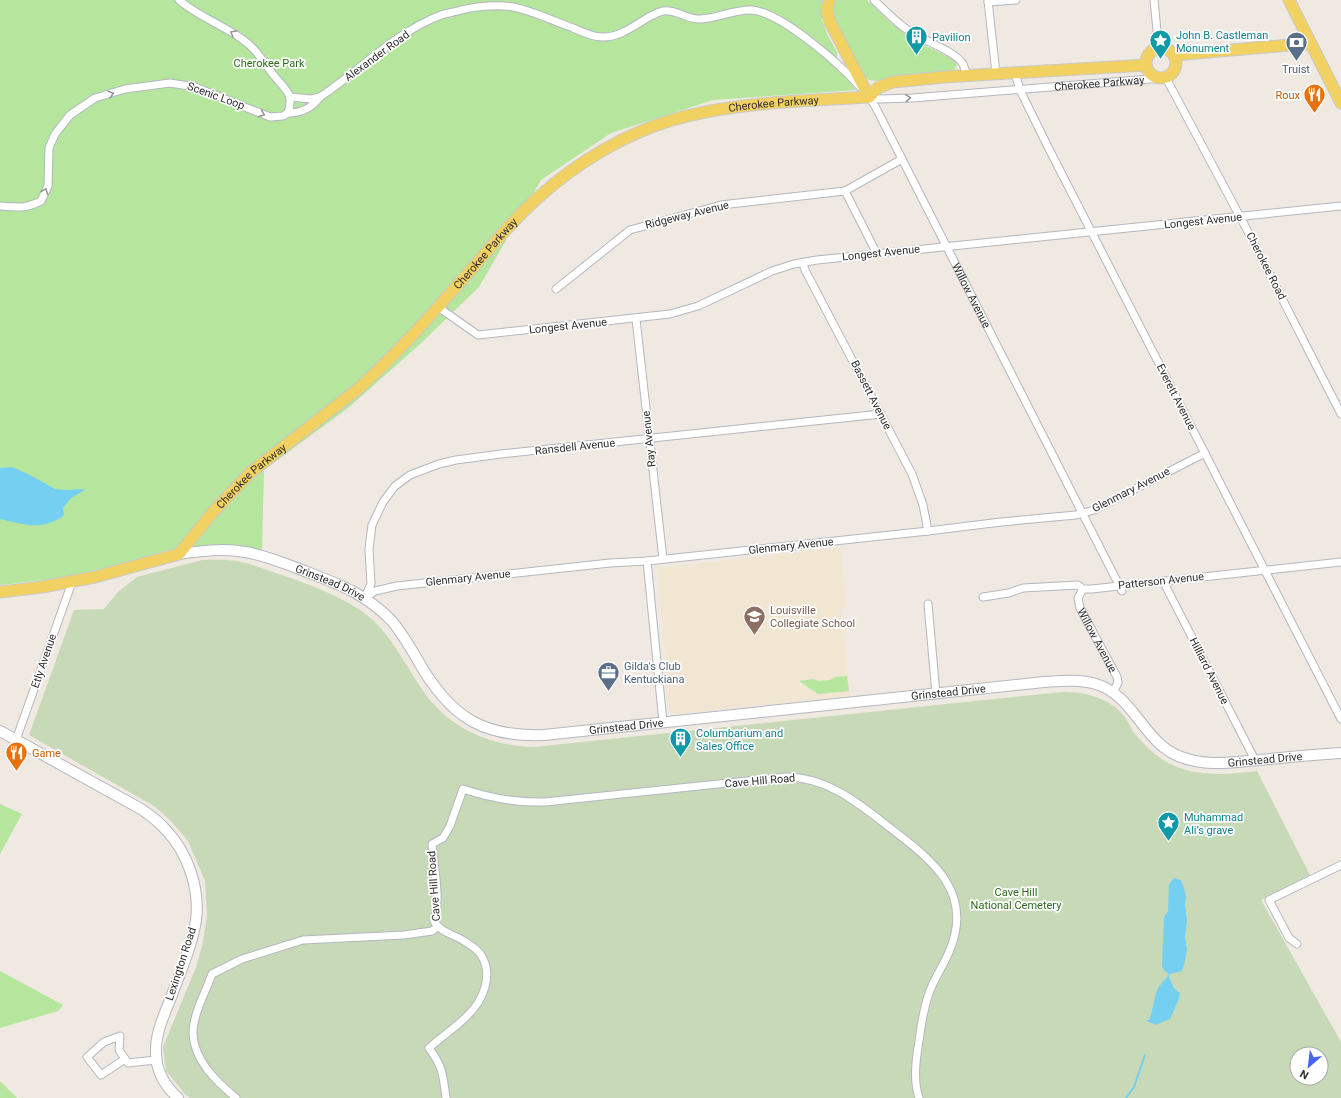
<svg xmlns="http://www.w3.org/2000/svg" width="1341" height="1098" viewBox="0 0 1341 1098" font-family="Roboto,sans-serif">
<style>
.education{fill:#f0e6d1}
.green{fill:#b6e59e}
.cemetery{fill:#c8d9b8;fill-rule:evenodd}
.water{fill:#75cff0}
.lines{fill:none;stroke-linecap:round;stroke-linejoin:round}
.stream{stroke:#75cff0;stroke-width:2}
.minor-casing{stroke:#b4b7c1;stroke-width:9}
.secondary-casing{stroke:#b4b7c1;stroke-width:12}
.primary-casing{stroke:#c9c9c9;stroke-width:13}
.minor{stroke:#fff;stroke-width:7}
.secondary{stroke:#fff;stroke-width:10}
.primary{stroke:#f2d163;stroke-width:11}
.oneway{stroke:#969696}
.labels{text-anchor:middle;dominant-baseline:central;stroke-width:3.5;stroke-linejoin:round;paint-order:stroke}
.culture-label{font-size:11px;fill:#0d838f;stroke:#fff;text-anchor:start}
.street-label{font-size:11px;fill:#2e2e2e;stroke:#fff}
.park-label{font-size:11px;fill:#2c6e1b;stroke:#fff}
.service-label{font-size:11px;fill:#4e5e75;stroke:#fff}
.food-label{font-size:11px;fill:#c56008;stroke:#fff;text-anchor:end}
.education-label{font-size:11px;fill:#785e54;stroke:#fff;text-anchor:start}
</style>
<rect width="100%" height="100%" fill="#efe9e1"/>
<!-- education -->
<path class="education" d="M841 548 846 607 841 608 850 696 675 714 671 713 669 710 666 672 665 655 657 568Z"/>
<!-- green -->
<path class="green" d="M0 0H823L822 20 828 36 837 52V67L856 90 713 100 611 133 541 180 479 287 418 346 348 408 264 470 262 550 231 545H211L165 551 122 564 79 574 44 580 0 585Z
M835 0H867L891 23 911 38 954 60 957 65 955 69 952 71 911 74 876 81 869 80 864 76 836 26 833 14Z
M847 676 849 691 818 694 799 681 814 679 818 681 830 680 835 677Z
M0 804 22 814 0 854Z
M0 971 63 1005 58 1011 0 1028Z
M0 1081 17 1098H0Z"/>
<!-- cemetery -->
<path class="cemetery" d="M202 560C214 560 228 559 241 562 251 564 261 568 270 571 303 582 354 599 378 625 395 644 407 666 421 688 447 727 488 746 534 747L1062 692C1084 692 1108 697 1123 715 1128 720 1130 727 1134 733 1138 738 1144 744 1149 749 1180 778 1217 776 1257 771L1310 875 1261 900 1341 1042V1098H190L185 1094 166 1071 163 1047 196 967 203 942 207 916 205 881 188 841 170 820 154 806 29 735 74 610 104 609 118 592 137 577ZM1297 1054H1321V1078H1297Z"/>
<!-- water -->
<path class="water" d="M12 467 28 474 55 489 67 490 80 489 85 490 71 498 63 508 64 515C42 532 24 524 0 519V468Z
M1174 878 1181 880 1184 888 1186 896 1185 905 1187 920 1185 938 1187 949 1184 965 1182 971 1170 974 1169 977 1174 988 1180 993 1179 999 1170 1019 1155 1025 1154 1024 1146 1021 1147 1020H1149C1154 1009 1153 997 1159 987 1162 982 1166 979 1169 974L1164 970 1162 966 1164 917 1168 911 1169 884Z"/>
<g class="lines">
<!-- stream -->
<path class="stream" d="M1126 1098 1134 1087 1145 1055"/>
<defs>
<g id="minor">
<path d="M874 0C885 11 896 22 909 31 923 40 956 52 963 64 965 68 966 72 966 76"/>
<path d="M988 0 996 74"/>
<path d="M1154 0 1158 41 1161 48"/>
<path d="M988 2 1016 0"/>
<path d="M1015 73 1020 90 1047 145 1341 719"/>
<path d="M1166 78 1245 226 1341 414"/>
<path id="s1" d="M867 94 875 106 1122 591"/>
<path d="M290 97 311 99 320 97"/>
<path id="s2" d="M869 97 880 99 912 98 1163 78"/>
<path d="M288 113C301 113 312 108 320 97 361 70 394 33 441 15 447 13 455 12 461 10 479 6 495 4 513 7 533 11 553 21 573 28 582 32 592 37 602 37 619 38 635 25 649 17 653 15 658 12 663 11 676 9 688 20 701 19 719 18 735 9 752 10 782 13 840 64 860 87"/>
<path d="M845 191 877 254"/>
<path d="M0 206C17 207 25 209 41 201L48 186 49 148 55 134 70 115 95 98 125 89 170 83 195 87 270 117 283 116 288 113C294 95 287 91 276 78 265 65 257 49 242 39 223 25 197 16 179 0"/>
<path d="M803 263 805 270 912 474 923 505 928 531"/>
<path d="M556 289 630 230 721 205 845 191 902 159"/>
<path d="M438 307 478 335 670 314 698 306 772 271 794 264 817 260C992 242 1166 224 1341 206"/>
<path d="M636 319 663 559"/>
<path d="M647 561 663 722"/>
<path d="M1163 581 1255 760"/>
<path id="s3" d="M1083 589 1078 598 1080 608 1117 677 1118 683 1113 692"/>
<path d="M365 597 371 584 369 549 372 525 383 502 395 486 410 475 439 464 456 460 501 454 881 414"/>
<path d="M983 597 1009 593 1023 588 1078 585 1083 589H1092L1341 562"/>
<path d="M365 598 375 591 397 586 610 563 647 561 928 531 1001 522 1076 515 1094 510 1205 453"/>
<path d="M928 604 936 694"/>
<path d="M16 740 72 582"/>
<path d="M1297 944 1289 938 1269 900 1341 865"/>
<path d="M125 1059 101 1075 87 1057 104 1042 120 1036 119 1050 128 1063 156 1060"/>
<path d="M236 1098C216 1081 194 1061 193 1033 193 1014 206 991 212 974L242 959 303 940 404 935 432 931 437 927"/>
<path d="M446 1098C443 1075 443 1067 429 1048 441 1037 455 1028 467 1016 483 1001 494 975 481 955 478 950 472 946 467 943 457 935 440 933 434 921 441 897 434 869 432 844L443 838 450 826 463 789C490 798 516 803 545 802L786 777C825 777 856 801 885 824 929 858 976 890 949 952 943 966 934 979 929 993 924 1008 921 1025 919 1041 916 1059 913 1080 919 1098"/>
</g>
<g id="secondary">
<path id="s4" d="M179 554C201 551 223 548 245 552 265 555 283 563 302 570 338 584 363 592 391 620 404 635 414 654 424 671 455 720 486 737 544 735L1044 682C1061 681 1079 679 1096 684 1135 696 1143 743 1181 757 1207 767 1233 762 1259 760 1287 757 1314 755 1341 753"/>
<path d="M0 731 141 809C150 815 159 822 166 830 188 853 200 889 196 920 192 946 181 970 172 995 165 1013 155 1033 156 1053 156 1071 165 1086 178 1098"/>
</g>
<g id="primary">
<path d="M829 0 827 11 830 22 869 97"/>
<path d="M1289 0 1341 103"/>
<circle cx="1161" cy="63" r="15"/>
<path d="M1174 55 1301 44H1311"/>
<path id="s5" d="M0 592 42 587 95 577 179 554 213 512 251 472 358 389C398 353 434 312 469 272 492 246 514 218 541 195 578 162 625 134 672 120 732 102 806 101 869 97L879 87 893 82 944 77 1146 65"/>
</g>
</defs>
<!-- minor casing -->
<use href="#minor" class="minor-casing"/>
<!-- secondary casing -->
<use href="#secondary" class="secondary-casing"/>
<!-- primary casing -->
<use href="#primary" class="primary-casing"/>
<!-- minor -->
<use href="#minor" class="minor"/>
<!-- secondary -->
<use href="#secondary" class="secondary"/>
<!-- primary -->
<use href="#primary" class="primary"/>
</g>
<!-- one-way arrows -->
<defs><path id="oneway-chevron" d="M-2-3.5L2.5 0L-2 3.5" fill="none" stroke-width="1.6" stroke-linecap="round" stroke-linejoin="round"/></defs>
<g class="oneway">
<use href="#oneway-chevron" transform="translate(233 33) rotate(-149)"/>
<use href="#oneway-chevron" transform="translate(111 94) rotate(-16)"/>
<use href="#oneway-chevron" transform="translate(908 98) rotate(-3)"/>
<use href="#oneway-chevron" transform="translate(262 114) rotate(22)"/>
<use href="#oneway-chevron" transform="translate(45 191) rotate(-69)"/>
</g>
<!-- icons -->
<defs>
<symbol id="building-pin" viewBox="-11 -11 22 30"><path d="M0 17L-7.5 6A9.5 9.5 0 1 1 7.5 6Z" fill="#0f9aa8" stroke="#fff"/><path d="M-4-6H4V6H1V3H-1V6H-4ZM-2.5-4.3h1.7v1.8h-1.7ZM.8-4.3h1.7v1.8H.8ZM-2.5-1h1.7V.8h-1.7ZM.8-1h1.7V.8H.8Z" fill="#fff"/></symbol>
<symbol id="sight-pin" viewBox="-11 -11 22 30"><path d="M0 17L-7.5 6A9.5 9.5 0 1 1 7.5 6Z" fill="#0f9aa8" stroke="#fff"/><path d="M0-6L1.8-2.2L6-1.7L2.9 1.2L3.7 5.4L0 3.3L-3.7 5.4L-2.9 1.2L-6-1.7L-1.8-2.2Z" fill="#fff"/></symbol>
<symbol id="bank-pin" viewBox="-11 -11 22 30"><path d="M0 17L-7.5 6A9.5 9.5 0 1 1 7.5 6Z" fill="#5c6f8a" stroke="#fff"/><path d="M-6-4H6V4H-6ZM0-2.3a2.3 2.3 0 1 0 0 4.6a2.3 2.3 0 1 0 0-4.6Z" fill="#fff"/></symbol>
<symbol id="restaurant-pin" viewBox="-11 -11 22 30"><path d="M0 17L-7.5 6A9.5 9.5 0 1 1 7.5 6Z" fill="#e8710a" stroke="#fff"/><path d="M-5-6h1v4h1v-4h1v4h1v-4h1v5L-1.5 .5V6h-2V.5L-5-1ZM5-6V6H3V1.5H1.5Q1.5-4 5-6Z" fill="#fff"/></symbol>
<symbol id="school-pin" viewBox="-11 -11 22 30"><path d="M0 17L-7.5 6A9.5 9.5 0 1 1 7.5 6Z" fill="#8d6e63" stroke="#fff"/><path d="M0-5L7-2L0 1L-7-2ZM-4 1L0 2.5L4 1V4Q0 6-4 4Z" fill="#fff"/></symbol>
<symbol id="office-pin" viewBox="-11 -11 22 30"><path d="M0 17L-7.5 6A9.5 9.5 0 1 1 7.5 6Z" fill="#5c6f8a" stroke="#fff"/><path d="M-6-3h4V-5.5h4V-3h4V5H-6ZM-1-4.5V-3h2v-1.5ZM-6 0V1H6V0Z" fill="#fff"/></symbol>
</defs>
<g fill-rule="evenodd">
<use href="#building-pin" x="904" y="24" width="25" height="34"/>
<use href="#sight-pin" x="1148" y="28" width="25" height="34"/>
<use href="#bank-pin" x="1284" y="30" width="25" height="34"/>
<use href="#restaurant-pin" x="1302" y="82" width="25" height="34"/>
<use href="#school-pin" x="742" y="604" width="25" height="34"/>
<use href="#office-pin" x="596" y="660" width="25" height="34"/>
<use href="#building-pin" x="668" y="726" width="25" height="34"/>
<use href="#restaurant-pin" x="4" y="740" width="25" height="34"/>
<use href="#sight-pin" x="1156" y="810" width="25" height="34"/>
</g>
<g class="labels">
<!-- culture labels -->
<g class="culture-label">
<text x="1176" y="35">John B. Castleman<tspan x="1176" dy="13">Monument</tspan></text>
<text x="932" y="37">Pavilion</text>
<text x="696" y="733">Columbarium and<tspan x="696" dy="13">Sales Office</tspan></text>
<text x="1184" y="817">Muhammad<tspan x="1184" dy="13">Ali’s grave</tspan></text>
</g>
<!-- street labels -->
<g class="street-label">
<text transform="translate(377 56) rotate(-36)">Alexander Road</text>
<text stroke="none"><textPath href="#s2" startOffset="231">Cherokee Parkway</textPath></text>
<text transform="translate(216 96) rotate(20)">Scenic Loop</text>
<text stroke="none"><textPath href="#s5" startOffset="950">Cherokee Parkway</textPath></text>
<text transform="translate(687 215) rotate(-14)">Ridgeway Avenue</text>
<text transform="translate(1203 221) rotate(-6)">Longest Avenue</text>
<text transform="translate(881 253) rotate(-6)">Longest Avenue</text>
<text stroke="none"><textPath href="#s5" startOffset="614">Cherokee Parkway</textPath></text>
<text transform="translate(1266 266) rotate(63)">Cherokee Road</text>
<text stroke="none"><textPath href="#s1" startOffset="227">Willow Avenue</textPath></text>
<text transform="translate(568 326) rotate(-6)">Longest Avenue</text>
<text transform="translate(871 395) rotate(63)">Bassett Avenue</text>
<text transform="translate(1176 397) rotate(63)">Everett Avenue</text>
<text transform="translate(649 439) rotate(-96)">Ray Avenue</text>
<text transform="translate(575 447) rotate(-6)">Ransdell Avenue</text>
<text stroke="none"><textPath href="#s5" startOffset="290">Cherokee Parkway</textPath></text>
<text transform="translate(1131 490) rotate(-27)">Glenmary Avenue</text>
<text transform="translate(791 546) rotate(-6)">Glenmary Avenue</text>
<text transform="translate(468 578) rotate(-6)">Glenmary Avenue</text>
<text transform="translate(1161 581) rotate(-6)">Patterson Avenue</text>
<text stroke="none"><textPath href="#s4" startOffset="157">Grinstead Drive</textPath></text>
<text stroke="none"><textPath href="#s3" startOffset="57">Willow Avenue</textPath></text>
<text transform="translate(44 661) rotate(-71)">Etly Avenue</text>
<text transform="translate(1209 671) rotate(63)">Hilliard Avenue</text>
<text stroke="none"><textPath href="#s4" startOffset="841">Grinstead Drive</textPath></text>
<text stroke="none"><textPath href="#s4" startOffset="517">Grinstead Drive</textPath></text>
<text stroke="none"><textPath href="#s4" startOffset="1188">Grinstead Drive</textPath></text>
<text transform="translate(760 781) rotate(-5)">Cave Hill Road</text>
<text transform="translate(434 886) rotate(-94)">Cave Hill Road</text>
<text transform="translate(181 964) rotate(-72)">Lexington Road</text>
</g>
<!-- park labels -->
<g class="park-label">
<text x="269" y="63">Cherokee Park</text>
<text x="1016" y="892">Cave Hill<tspan x="1016" dy="13">National Cemetery</tspan></text>
</g>
<!-- service labels -->
<g class="service-label">
<text x="1296" y="69">Truist</text>
<text x="624" y="666" text-anchor="start">Gilda's Club<tspan x="624" dy="13">Kentuckiana</tspan></text>
</g>
<!-- food labels -->
<g class="food-label">
<text x="1300" y="95">Roux</text>
<text x="32" y="753" text-anchor="start">Game</text>
</g>
<!-- education labels -->
<g class="education-label">
<text x="770" y="610">Louisville<tspan x="770" dy="13">Collegiate School</tspan></text>
</g>
</g>
<!-- north arrow -->
<g transform="translate(1309 1066) rotate(208)"><circle r="19" fill="#ffffff" stroke="#ababab"/>
<path d="M0-3L7 15L0 10L-7 15Z" fill="#4264fb"/>
<text y="-6" font-size="11" font-weight="bold" text-anchor="middle" fill="#2e2e2e">N</text>
</g>
</svg>
